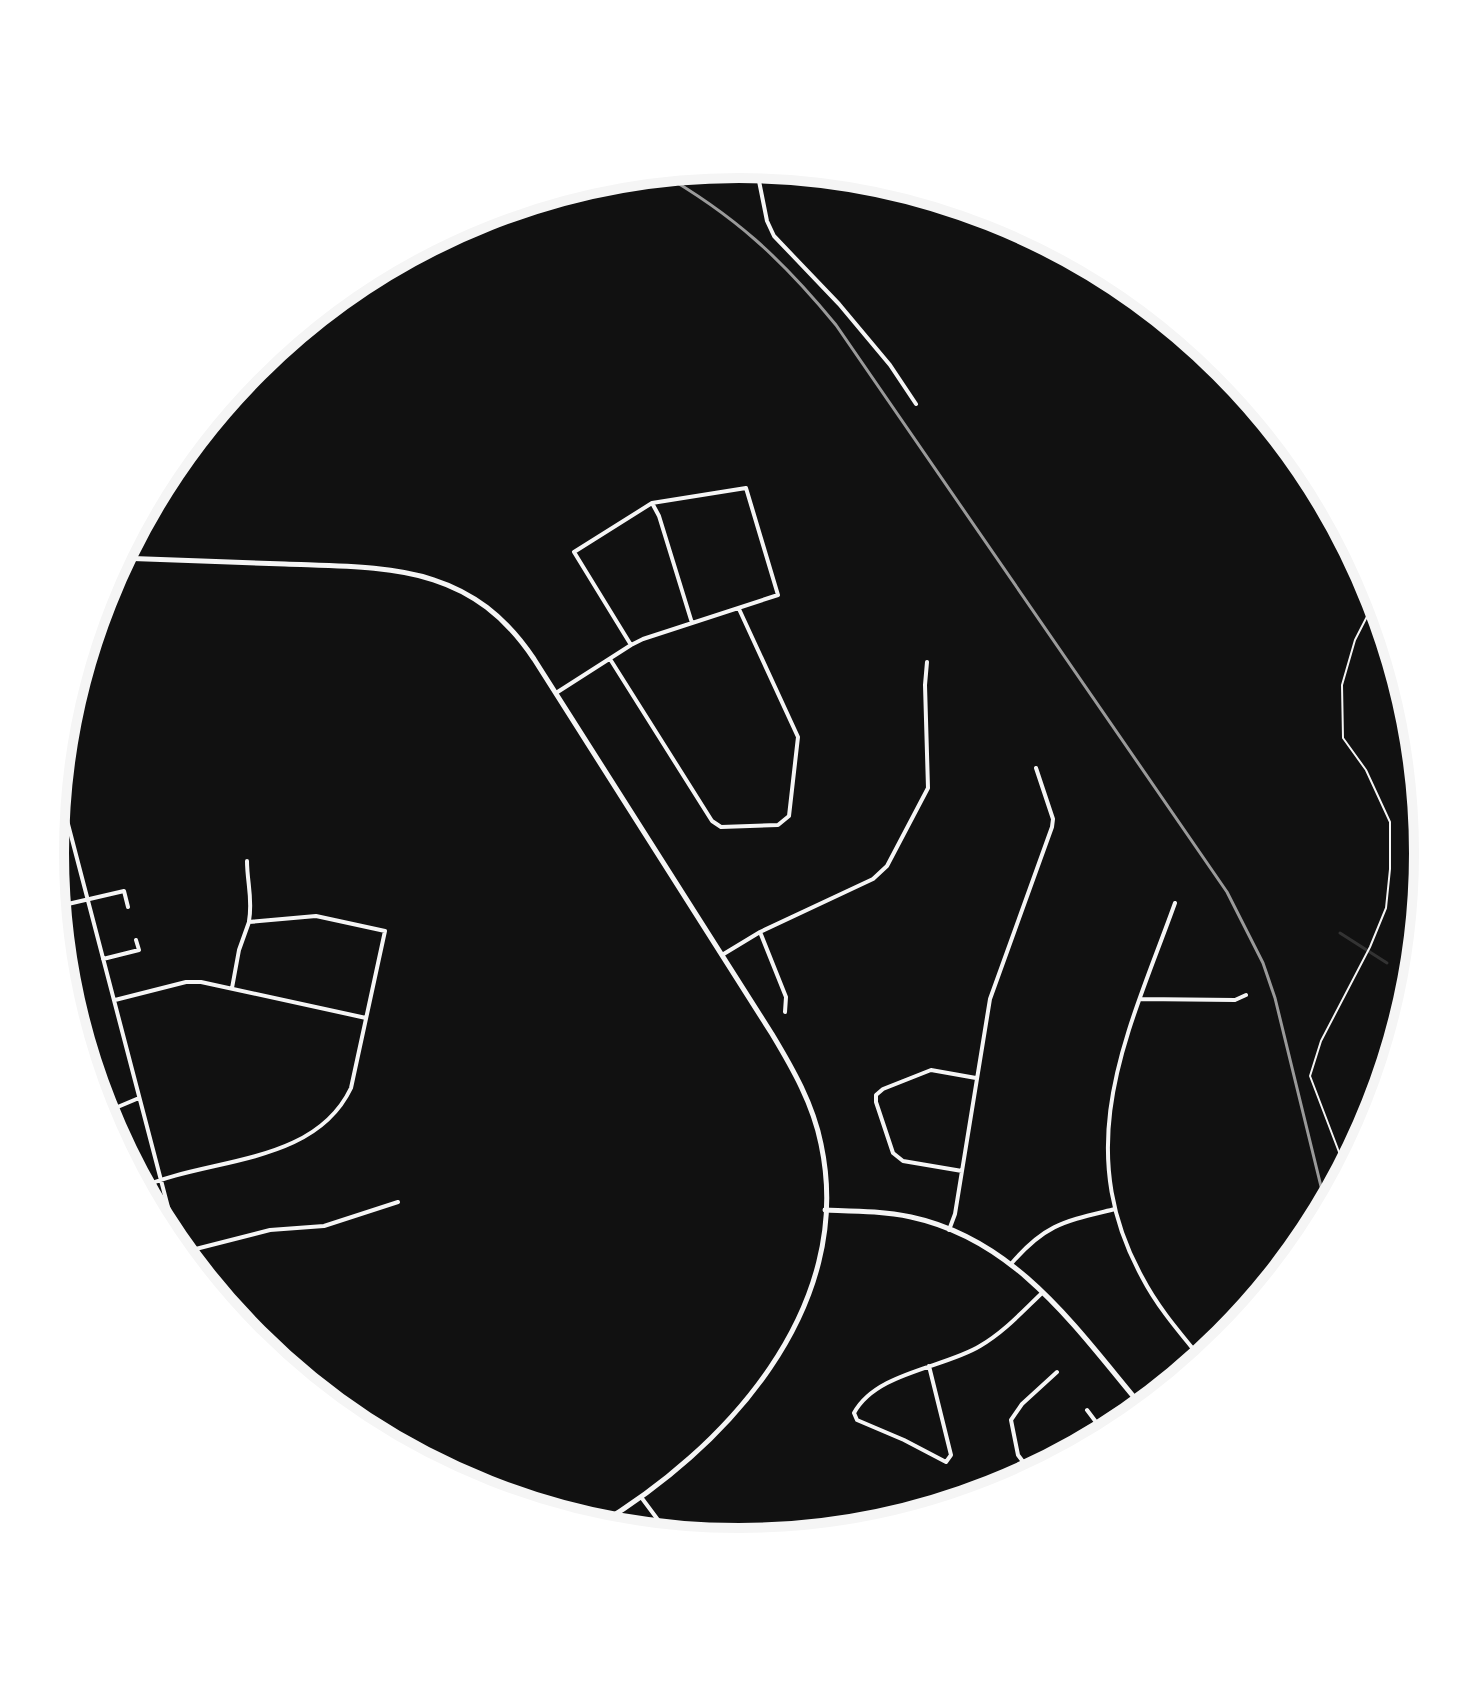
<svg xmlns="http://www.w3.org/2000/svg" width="1479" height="1707" viewBox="0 0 1479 1707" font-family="Roboto,sans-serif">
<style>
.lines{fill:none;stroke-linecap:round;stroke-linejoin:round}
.stream{stroke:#333;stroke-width:3}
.path{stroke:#f5f5f5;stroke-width:2}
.minor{stroke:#f5f5f5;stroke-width:4}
.tertiary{stroke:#f5f5f5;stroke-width:5}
.secondary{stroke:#f5f5f5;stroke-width:5}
.rail{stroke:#9a9a9a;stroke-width:3}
.rim{fill:none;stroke:#f5f5f5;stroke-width:10}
</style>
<rect width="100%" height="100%" fill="#111"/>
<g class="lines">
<!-- stream -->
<path class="stream" d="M1340 933 1387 963"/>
<!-- path -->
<path class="path" d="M1347 1173 1310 1076 1321 1041 1370 947 1386 908 1390 869V822L1366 770 1343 738 1342 685 1355 640 1378 595"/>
<!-- minor -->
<path class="minor" d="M756 166 767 221 774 236 839 304 890 365 916 404
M652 503 659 516 692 623
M610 659 712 821 721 827 778 825 789 816 798 737 739 609
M556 693 631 645 574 552 652 503 746 488 778 595 643 639 631 645
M57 782 180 1253
M247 861C247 882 253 899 249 921
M1175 903C1129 1031 1069 1144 1142 1277 1158 1308 1181 1334 1203 1361
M55 907 124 891 128 907
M760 932 786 997 785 1012
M722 955 760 932 873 879 887 866 928 788 925 685 927 662
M103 959 139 950 136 940
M1140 999 1235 1000 1246 995
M115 1000 186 982H201L366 1018
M101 1114 139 1098
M962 1171 903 1161 893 1153 876 1102V1095L883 1089 931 1070 976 1078
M140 1188C208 1157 314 1166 351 1088L385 931 316 916 249 922 239 950 232 988
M949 1230 955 1214 990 999 1052 827 1053 819 1036 768
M180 1253 270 1230 324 1226 398 1202
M1011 1264C1046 1223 1066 1221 1115 1209
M929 1366 951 1455 946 1462 904 1440 857 1420 854 1413C876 1372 944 1368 980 1346 1004 1332 1022 1312 1042 1293
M1087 1410 1105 1434
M1099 1439 1140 1405
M1033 1475 1018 1455 1011 1420 1022 1404 1057 1372
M641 1497 670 1536"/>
<!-- tertiary -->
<path class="tertiary" d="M825 1210C853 1211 883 1211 911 1217 1018 1240 1078 1331 1144 1409"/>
<!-- secondary -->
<path class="secondary" d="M119 558C174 560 230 562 285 564 388 568 470 563 534 659L772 1034C793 1069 813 1104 821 1144 856 1308 725 1450 595 1527"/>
<!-- rail -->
<path class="rail" d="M659 172C734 215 781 258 836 325L1227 892 1263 963 1275 998 1327 1211"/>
</g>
<!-- crop -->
<path d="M0 0H1479V1707H0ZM64 853a675 675 0 1 1 1350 0a675 675 0 1 1-1350 0Z" fill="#fff" fill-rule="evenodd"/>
<path class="rim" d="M64 853a675 675 0 1 1 1350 0a675 675 0 1 1-1350 0Z"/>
</svg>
